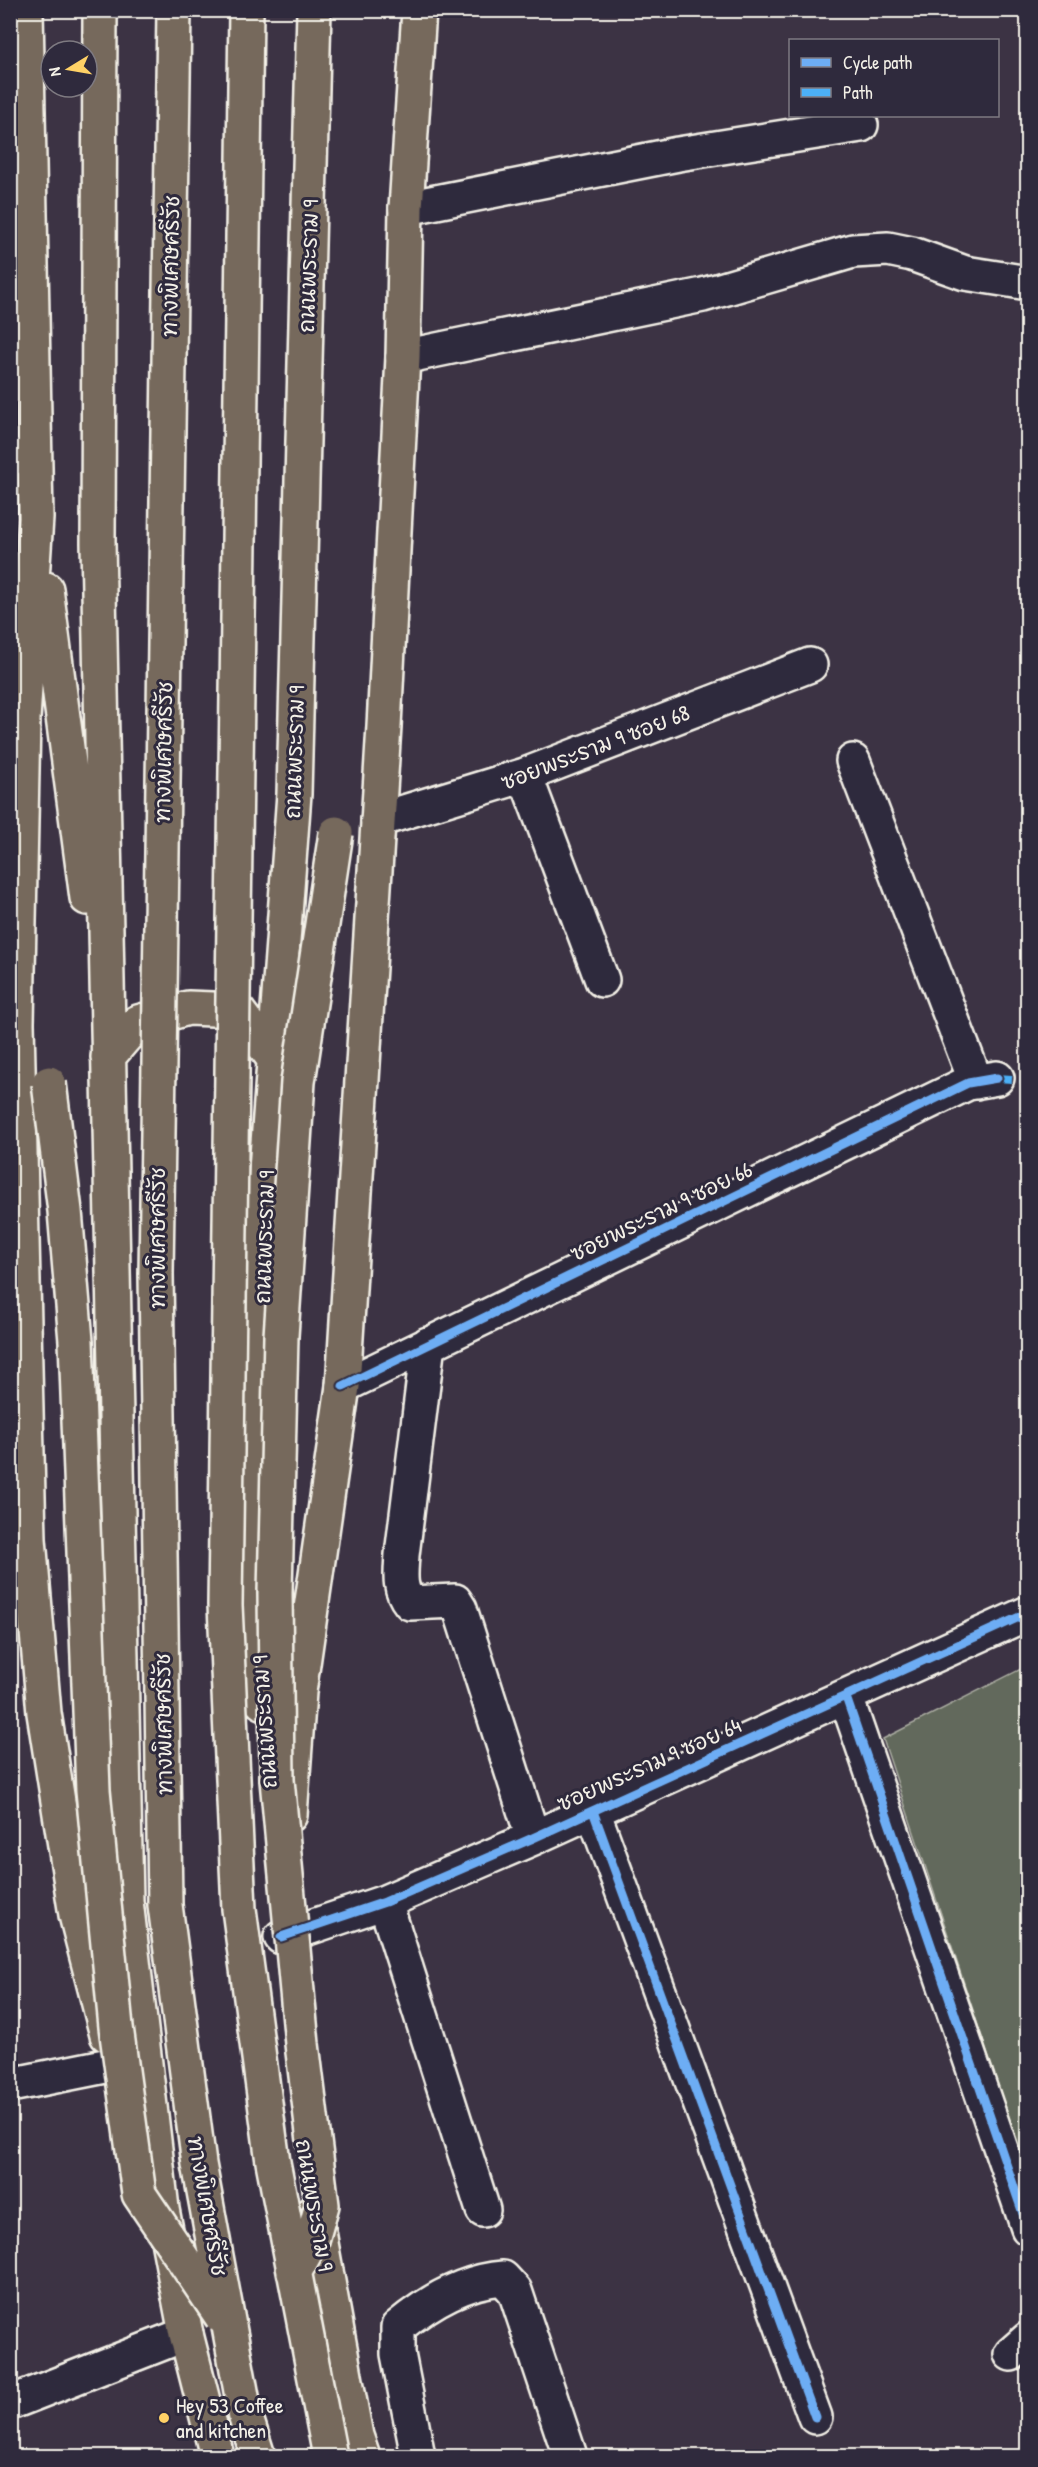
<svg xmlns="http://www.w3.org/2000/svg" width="1038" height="2467" viewBox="0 0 1038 2467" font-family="'Patrick Hand','Playpen Sans Thai',sans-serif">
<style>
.green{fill:#62695b;stroke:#abada2;stroke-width:1.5}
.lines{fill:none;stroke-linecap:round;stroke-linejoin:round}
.minor-casing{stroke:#f4f1e8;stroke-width:38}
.major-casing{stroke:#f4f1e8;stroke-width:38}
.minor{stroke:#2f2a3d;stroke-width:33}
.major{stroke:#76695c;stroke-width:33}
.highway-bridge-casing{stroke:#f4f1e8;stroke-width:38;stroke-linecap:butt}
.highway-bridge{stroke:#76695c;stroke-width:33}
.quiet{stroke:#4cb0f7;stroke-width:8;stroke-dasharray:15 8;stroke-linecap:butt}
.cycleway-casing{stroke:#2f2a3d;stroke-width:13}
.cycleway{stroke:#6dadf4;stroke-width:9}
.poi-dot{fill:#ffd166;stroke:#2f2a3d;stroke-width:2}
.labels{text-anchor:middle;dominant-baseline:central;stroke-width:6;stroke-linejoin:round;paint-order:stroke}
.street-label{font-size:22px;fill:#f4f1e8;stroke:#2f2a3d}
.poi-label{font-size:22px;fill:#f4f1e8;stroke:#2f2a3d;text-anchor:start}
</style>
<rect width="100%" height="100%" fill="#3c3344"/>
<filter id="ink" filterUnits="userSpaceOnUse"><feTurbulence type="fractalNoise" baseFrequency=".0167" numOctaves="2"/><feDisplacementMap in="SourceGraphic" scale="12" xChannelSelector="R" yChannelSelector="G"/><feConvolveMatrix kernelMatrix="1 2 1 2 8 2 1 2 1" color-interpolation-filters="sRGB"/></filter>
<g filter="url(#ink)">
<!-- green -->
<path class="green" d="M1027 1666V2173L883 1739Z"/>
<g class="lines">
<defs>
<path id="minor" d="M406 208 678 154 861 125
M403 357 703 295 853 251 888 249 912 254 965 273 1028 283
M10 458 34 452
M853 761 976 1082
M525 775 602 980
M378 820 525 775 810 665
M428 1344 402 1555C401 1573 398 1588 410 1603L455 1601 460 1609 533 1838
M343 1386 968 1083 997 1078
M10 1546H11
M846 1697 1028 2228
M593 1811 815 2417
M385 1902 483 2210
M281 1937 385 1902 533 1838 1028 1613
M10 2085 115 2064
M1011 2354 1028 2339
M10 2403 186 2334
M418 2456 398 2354V2327C428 2302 464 2281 503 2278L515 2291 570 2456"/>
<path id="major" d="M26 10 36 518 23 719 17 1023 29 1539 44 1713 76 1915 107 2035
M100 10 98 543 126 1901 162 2209 186 2334 217 2456
M46 589 87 898
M108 1057 138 1022 188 1008 237 1010 274 1059
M262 1702 255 1600 263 1210 294 794 314 10
M290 1815 299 1692 343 1386 384 726 403 357 406 208 419 10
M315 2210 356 2436 363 2456"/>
</defs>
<!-- minor casing -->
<use href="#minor" class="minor-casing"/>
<!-- major casing -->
<use href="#major" class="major-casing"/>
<!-- minor -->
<use href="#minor" class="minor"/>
<!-- major -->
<use href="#major" class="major"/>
<defs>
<path id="highway-bridge" d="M174 10 156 1274 165 1905 199 2164 246 2418 258 2456
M246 10 225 1605 239 1909 273 2162 330 2456
M49 1083 65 1211 76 1341 93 1790 116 2027 139 2194 222 2317
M294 2273 312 2240 322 2205 302 2044 277 1780 275 1593 281 1336 298 1082 336 833"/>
</defs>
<!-- highway-bridge casing -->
<use href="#highway-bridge" class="highway-bridge-casing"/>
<!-- highway-bridge -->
<use href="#highway-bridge" class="highway-bridge"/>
<!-- quiet -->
<path class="quiet" d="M997 1078 1028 1080"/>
<defs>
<path id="cycleway" d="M343 1386 968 1083 997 1078
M846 1697 1028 2228
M593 1811 815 2417
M281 1937 385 1902 533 1838 1028 1613"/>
</defs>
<!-- cycleway casing -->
<use href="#cycleway" class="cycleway-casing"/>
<!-- cycleway -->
<use href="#cycleway" class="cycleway"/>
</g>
</g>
<!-- markers -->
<circle class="poi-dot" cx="164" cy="2418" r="6"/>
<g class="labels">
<!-- street labels -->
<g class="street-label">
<text transform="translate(170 266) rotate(-89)">ทางพิเศษศรีรัช</text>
<text transform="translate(308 266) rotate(-88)">ถนนพระราม 9</text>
<text transform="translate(595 747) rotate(-21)">ซอยพระราม 9 ซอย 68</text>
<text transform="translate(163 752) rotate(-89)">ทางพิเศษศรีรัช</text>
<text transform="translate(294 752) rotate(-88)">ถนนพระราม 9</text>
<text transform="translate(661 1211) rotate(-26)">ซอยพระราม 9 ซอย 66</text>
<text transform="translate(264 1237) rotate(-88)">ถนนพระราม 9</text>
<text transform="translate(157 1238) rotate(-90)">ทางพิเศษศรีรัช</text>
<text transform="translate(264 1722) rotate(-94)">ถนนพระราม 9</text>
<text transform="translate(163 1724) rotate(-91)">ทางพิเศษศรีรัช</text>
<text transform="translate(649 1764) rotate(-24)">ซอยพระราม 9 ซอย 64</text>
<text transform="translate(315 2205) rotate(80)">ถนนพระราม 9</text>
<text transform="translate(208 2206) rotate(80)">ทางพิเศษศรีรัช</text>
</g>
<!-- poi labels -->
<g class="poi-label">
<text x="176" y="2405">Hey 53 Coffee<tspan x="176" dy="25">and kitchen</tspan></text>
</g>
</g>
<!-- margin -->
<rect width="1038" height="2467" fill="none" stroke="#2f2a3d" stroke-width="36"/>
<rect x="18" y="18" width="1002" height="2431" fill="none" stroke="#f4f1e8" stroke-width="2" filter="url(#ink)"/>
<!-- legend -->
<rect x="789" y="39" width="210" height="78" fill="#2f2a3d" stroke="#7e7a81" stroke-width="1.5"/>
<rect x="801" y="58" width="30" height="9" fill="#6dadf4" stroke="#7e7a81" stroke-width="1.5"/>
<text x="843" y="69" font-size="18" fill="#f4f1e8">Cycle path</text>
<rect x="801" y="88" width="30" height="9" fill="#4cb0f7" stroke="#7e7a81" stroke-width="1.5"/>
<text x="843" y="99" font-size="18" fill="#f4f1e8">Path</text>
<!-- north arrow -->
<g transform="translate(69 69) rotate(259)"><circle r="28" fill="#2f2a3d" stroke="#7e7a81" stroke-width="1.5"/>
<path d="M0-4.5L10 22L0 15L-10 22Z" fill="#ffd166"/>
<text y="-9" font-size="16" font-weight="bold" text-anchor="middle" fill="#f4f1e8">N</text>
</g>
</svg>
